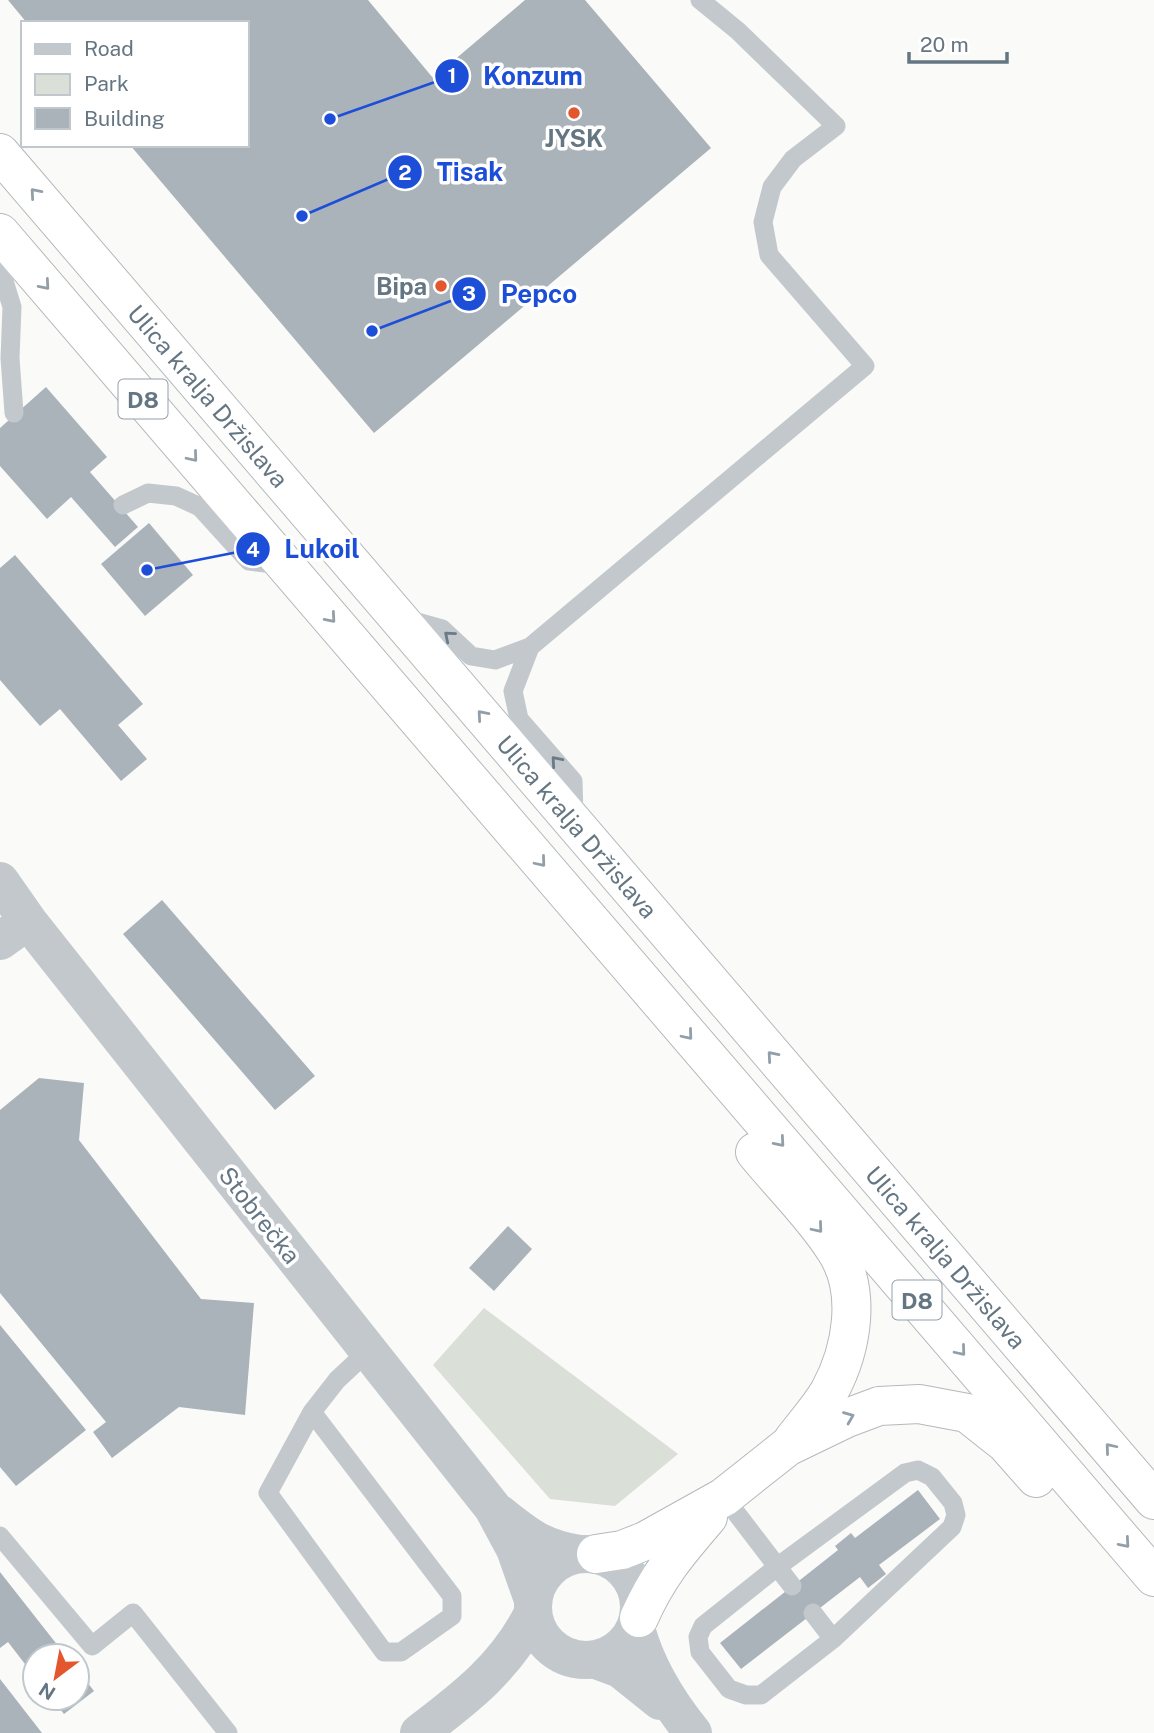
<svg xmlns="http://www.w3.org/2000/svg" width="1154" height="1733" viewBox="0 0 1154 1733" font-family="'Public Sans',sans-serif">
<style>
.green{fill:#dadfd7}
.building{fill:#aab3b9}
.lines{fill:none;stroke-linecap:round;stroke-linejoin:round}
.trunk-casing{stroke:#b4b9bd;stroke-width:40}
.service{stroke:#c3c8cc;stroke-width:19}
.minor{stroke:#c3c8cc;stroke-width:38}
.tertiary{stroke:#c3c8cc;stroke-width:38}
.trunk{stroke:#fff;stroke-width:38}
.oneway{stroke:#939fa8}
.oneway2{stroke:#6a7a87}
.poi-dot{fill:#e4572e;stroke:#fff;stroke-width:2.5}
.labels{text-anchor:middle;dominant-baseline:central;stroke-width:7;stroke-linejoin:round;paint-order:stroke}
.shield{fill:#fff;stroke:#939fa8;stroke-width:2}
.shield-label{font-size:23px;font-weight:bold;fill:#657683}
.poi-label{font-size:24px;font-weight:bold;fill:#657683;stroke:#fff}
.street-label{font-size:24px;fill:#657683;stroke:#fff}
.leader{fill:none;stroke:#1d4ed8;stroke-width:2.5}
.callout-dot{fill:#1d4ed8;stroke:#fff;stroke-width:2.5}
.mark-label{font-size:21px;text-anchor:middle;font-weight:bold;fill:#fff}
.callout-label{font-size:26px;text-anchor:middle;font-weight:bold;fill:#1d4ed8;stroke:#fff;stroke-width:7;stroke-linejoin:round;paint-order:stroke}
</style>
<rect width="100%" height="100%" fill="#fafaf8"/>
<!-- green -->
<path class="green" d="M484 1308 678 1454 615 1506 550 1499 433 1365Z"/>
<!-- building -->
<path class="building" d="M8 0H368L433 78 525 0H585L711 148 374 433 130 145H247V23H27Z
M46 387 107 457 90 472 138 527 115 547 71 497 47 519 0 466V428Z
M149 523 193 575 145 616 101 564Z
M15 555 143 704 118 725 147 759 121 781 60 709 40 726 0 680V568Z
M162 900 315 1076 275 1110 123 934Z
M39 1078 84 1083 79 1140 201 1299 254 1303 245 1415 179 1407 112 1458 93 1432 106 1422 0 1293V1110Z
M508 1226 532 1249 494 1291 469 1268Z
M0 1325 86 1430 16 1486 0 1467Z
M918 1490 940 1519 879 1565 886 1574 868 1588 860 1577 741 1669 720 1643 838 1550 835 1546 851 1533 855 1538Z
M0 1572 66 1656H35V1677L8 1642 0 1648Z
M77 1669 94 1691 64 1714 51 1698H77Z
M0 1679 42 1733H0Z"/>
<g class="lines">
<defs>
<g id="trunk">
<path id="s1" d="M0 153 1154 1500"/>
<path d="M0 233 1154 1577"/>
<path d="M755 1152C780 1183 813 1215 834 1248 863 1290 852 1350 829 1392 819 1409 805 1424 793 1440"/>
<path d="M596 1554 622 1550 645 1541 724 1497 787 1447 847 1418 879 1406 919 1404 967 1413 1005 1443 1036 1478"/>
<path d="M639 1618C658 1575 678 1552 708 1517"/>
</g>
</defs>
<!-- trunk casing -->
<use href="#trunk" class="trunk-casing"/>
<!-- service -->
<path class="service" d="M0 268 12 307 10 358 14 413
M123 505 148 493 176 496 200 507 249 561 281 565
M406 619 442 629 471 656 495 660 530 647 865 366 769 255 763 222 772 187 793 159 836 126 738 31 700 0
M530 647 513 691 519 719 573 781 574 817
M312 1412 452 1596V1616L401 1652H384L268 1493 312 1412 337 1380 368 1351
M724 1497 792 1586
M0 1536 92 1646 133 1613 228 1733
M813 1613 833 1639 761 1695H746L729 1689 700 1652 698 1637 703 1626 777 1567 905 1473 918 1470 932 1477 953 1503 956 1515 952 1527 833 1639"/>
<!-- minor -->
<path class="minor" d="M0 881 28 921 493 1508 515 1549 533 1600
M0 941 28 921
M500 1514C527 1536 544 1549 580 1554
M636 1628C646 1666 668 1702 693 1733
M596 1660 620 1669 660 1701"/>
<!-- tertiary -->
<path class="tertiary" d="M533 1607a53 53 0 1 1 106 0a53 53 0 1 1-106 0Z
M419 1733C465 1698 506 1667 533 1613"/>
<!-- trunk -->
<use href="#trunk" class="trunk"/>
</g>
<!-- one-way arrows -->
<defs><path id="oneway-chevron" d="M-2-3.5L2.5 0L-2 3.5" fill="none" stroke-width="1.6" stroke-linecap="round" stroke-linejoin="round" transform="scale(1.75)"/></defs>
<g class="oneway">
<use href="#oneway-chevron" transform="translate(35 193) rotate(-131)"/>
<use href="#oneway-chevron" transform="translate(45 285) rotate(49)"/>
<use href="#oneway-chevron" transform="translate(193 457) rotate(50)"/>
<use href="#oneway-chevron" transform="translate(331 618) rotate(49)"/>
<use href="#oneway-chevron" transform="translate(482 715) rotate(-131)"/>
<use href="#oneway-chevron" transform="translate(541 862) rotate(50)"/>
<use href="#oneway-chevron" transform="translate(688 1035) rotate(50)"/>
<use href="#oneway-chevron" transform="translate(772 1056) rotate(-131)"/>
<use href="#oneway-chevron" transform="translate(780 1142) rotate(49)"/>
<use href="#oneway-chevron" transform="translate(818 1228) rotate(50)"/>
<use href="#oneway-chevron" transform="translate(961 1351) rotate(50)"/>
<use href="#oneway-chevron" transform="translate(849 1417) rotate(-22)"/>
<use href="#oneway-chevron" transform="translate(1110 1448) rotate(-130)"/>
<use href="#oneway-chevron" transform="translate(1125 1543) rotate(49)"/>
</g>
<g class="oneway2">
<use href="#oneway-chevron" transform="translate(449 636) rotate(-140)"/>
<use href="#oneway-chevron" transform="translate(556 761) rotate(-131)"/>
</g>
<!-- markers -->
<g class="poi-dot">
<circle cx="574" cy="113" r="7"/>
<circle cx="441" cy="286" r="7"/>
</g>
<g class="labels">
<!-- shield labels -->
<g class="shield">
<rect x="118.5" y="379.5" width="49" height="39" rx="5"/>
<rect x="892.5" y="1280.5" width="49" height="39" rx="5"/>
</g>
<g class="shield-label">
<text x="143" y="399">D8</text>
<text x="917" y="1300">D8</text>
</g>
<!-- poi labels -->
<g class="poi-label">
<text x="574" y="138">JYSK</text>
<text x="427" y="286" text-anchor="end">Bipa</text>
</g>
<!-- street labels -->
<g class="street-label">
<text stroke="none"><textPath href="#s1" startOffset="320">Ulica kralja Držislava</textPath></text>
<text stroke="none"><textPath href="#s1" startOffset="887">Ulica kralja Držislava</textPath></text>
<text transform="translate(260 1215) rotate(52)">Stobrečka</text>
<text stroke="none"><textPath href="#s1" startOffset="1454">Ulica kralja Držislava</textPath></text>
</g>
</g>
<!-- callouts -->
<path class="leader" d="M330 119L452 76M302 216L405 172M372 331L469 294M147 570L253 549"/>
<g class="callout-dot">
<circle cx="330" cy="119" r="7"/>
<circle cx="302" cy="216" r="7"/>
<circle cx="372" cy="331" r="7"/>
<circle cx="147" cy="570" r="7"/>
<circle cx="452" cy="76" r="18"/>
<circle cx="405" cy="172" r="18"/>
<circle cx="469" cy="294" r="18"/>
<circle cx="253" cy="549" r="18"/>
</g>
<g class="mark-label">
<text x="452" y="83">1</text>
<text x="405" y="180">2</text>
<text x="469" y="301">3</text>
<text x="253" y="557">4</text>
</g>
<g class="callout-label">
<text x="533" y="85">Konzum</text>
<text x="470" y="181">Tisak</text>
<text x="539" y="303">Pepco</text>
<text x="322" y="558">Lukoil</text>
</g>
<!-- legend -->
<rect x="21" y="21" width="228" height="126" fill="#ffffff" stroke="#c1c8cd" stroke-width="2"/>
<rect x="35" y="44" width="35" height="10" fill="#c3c8cc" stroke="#c1c8cd" stroke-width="2"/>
<text x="84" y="56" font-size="21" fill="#657683">Road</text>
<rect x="35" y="74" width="35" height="21" fill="#dadfd7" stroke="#c1c8cd" stroke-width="2"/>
<text x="84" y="91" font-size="21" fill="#657683">Park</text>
<rect x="35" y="108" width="35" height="21" fill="#aab3b9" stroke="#c1c8cd" stroke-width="2"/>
<text x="84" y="126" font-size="21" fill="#657683">Building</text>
<!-- north arrow -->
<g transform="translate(56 1677) rotate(212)"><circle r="33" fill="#ffffff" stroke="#c1c8cd" stroke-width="2"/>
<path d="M0-5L12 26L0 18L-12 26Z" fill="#e4572e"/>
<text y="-10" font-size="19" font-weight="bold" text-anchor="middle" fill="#657683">N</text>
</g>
<!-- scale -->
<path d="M909 52v10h98v-10" fill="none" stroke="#657683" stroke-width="3.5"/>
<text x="920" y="52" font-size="21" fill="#657683" stroke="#ffffff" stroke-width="5" paint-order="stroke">20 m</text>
</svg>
